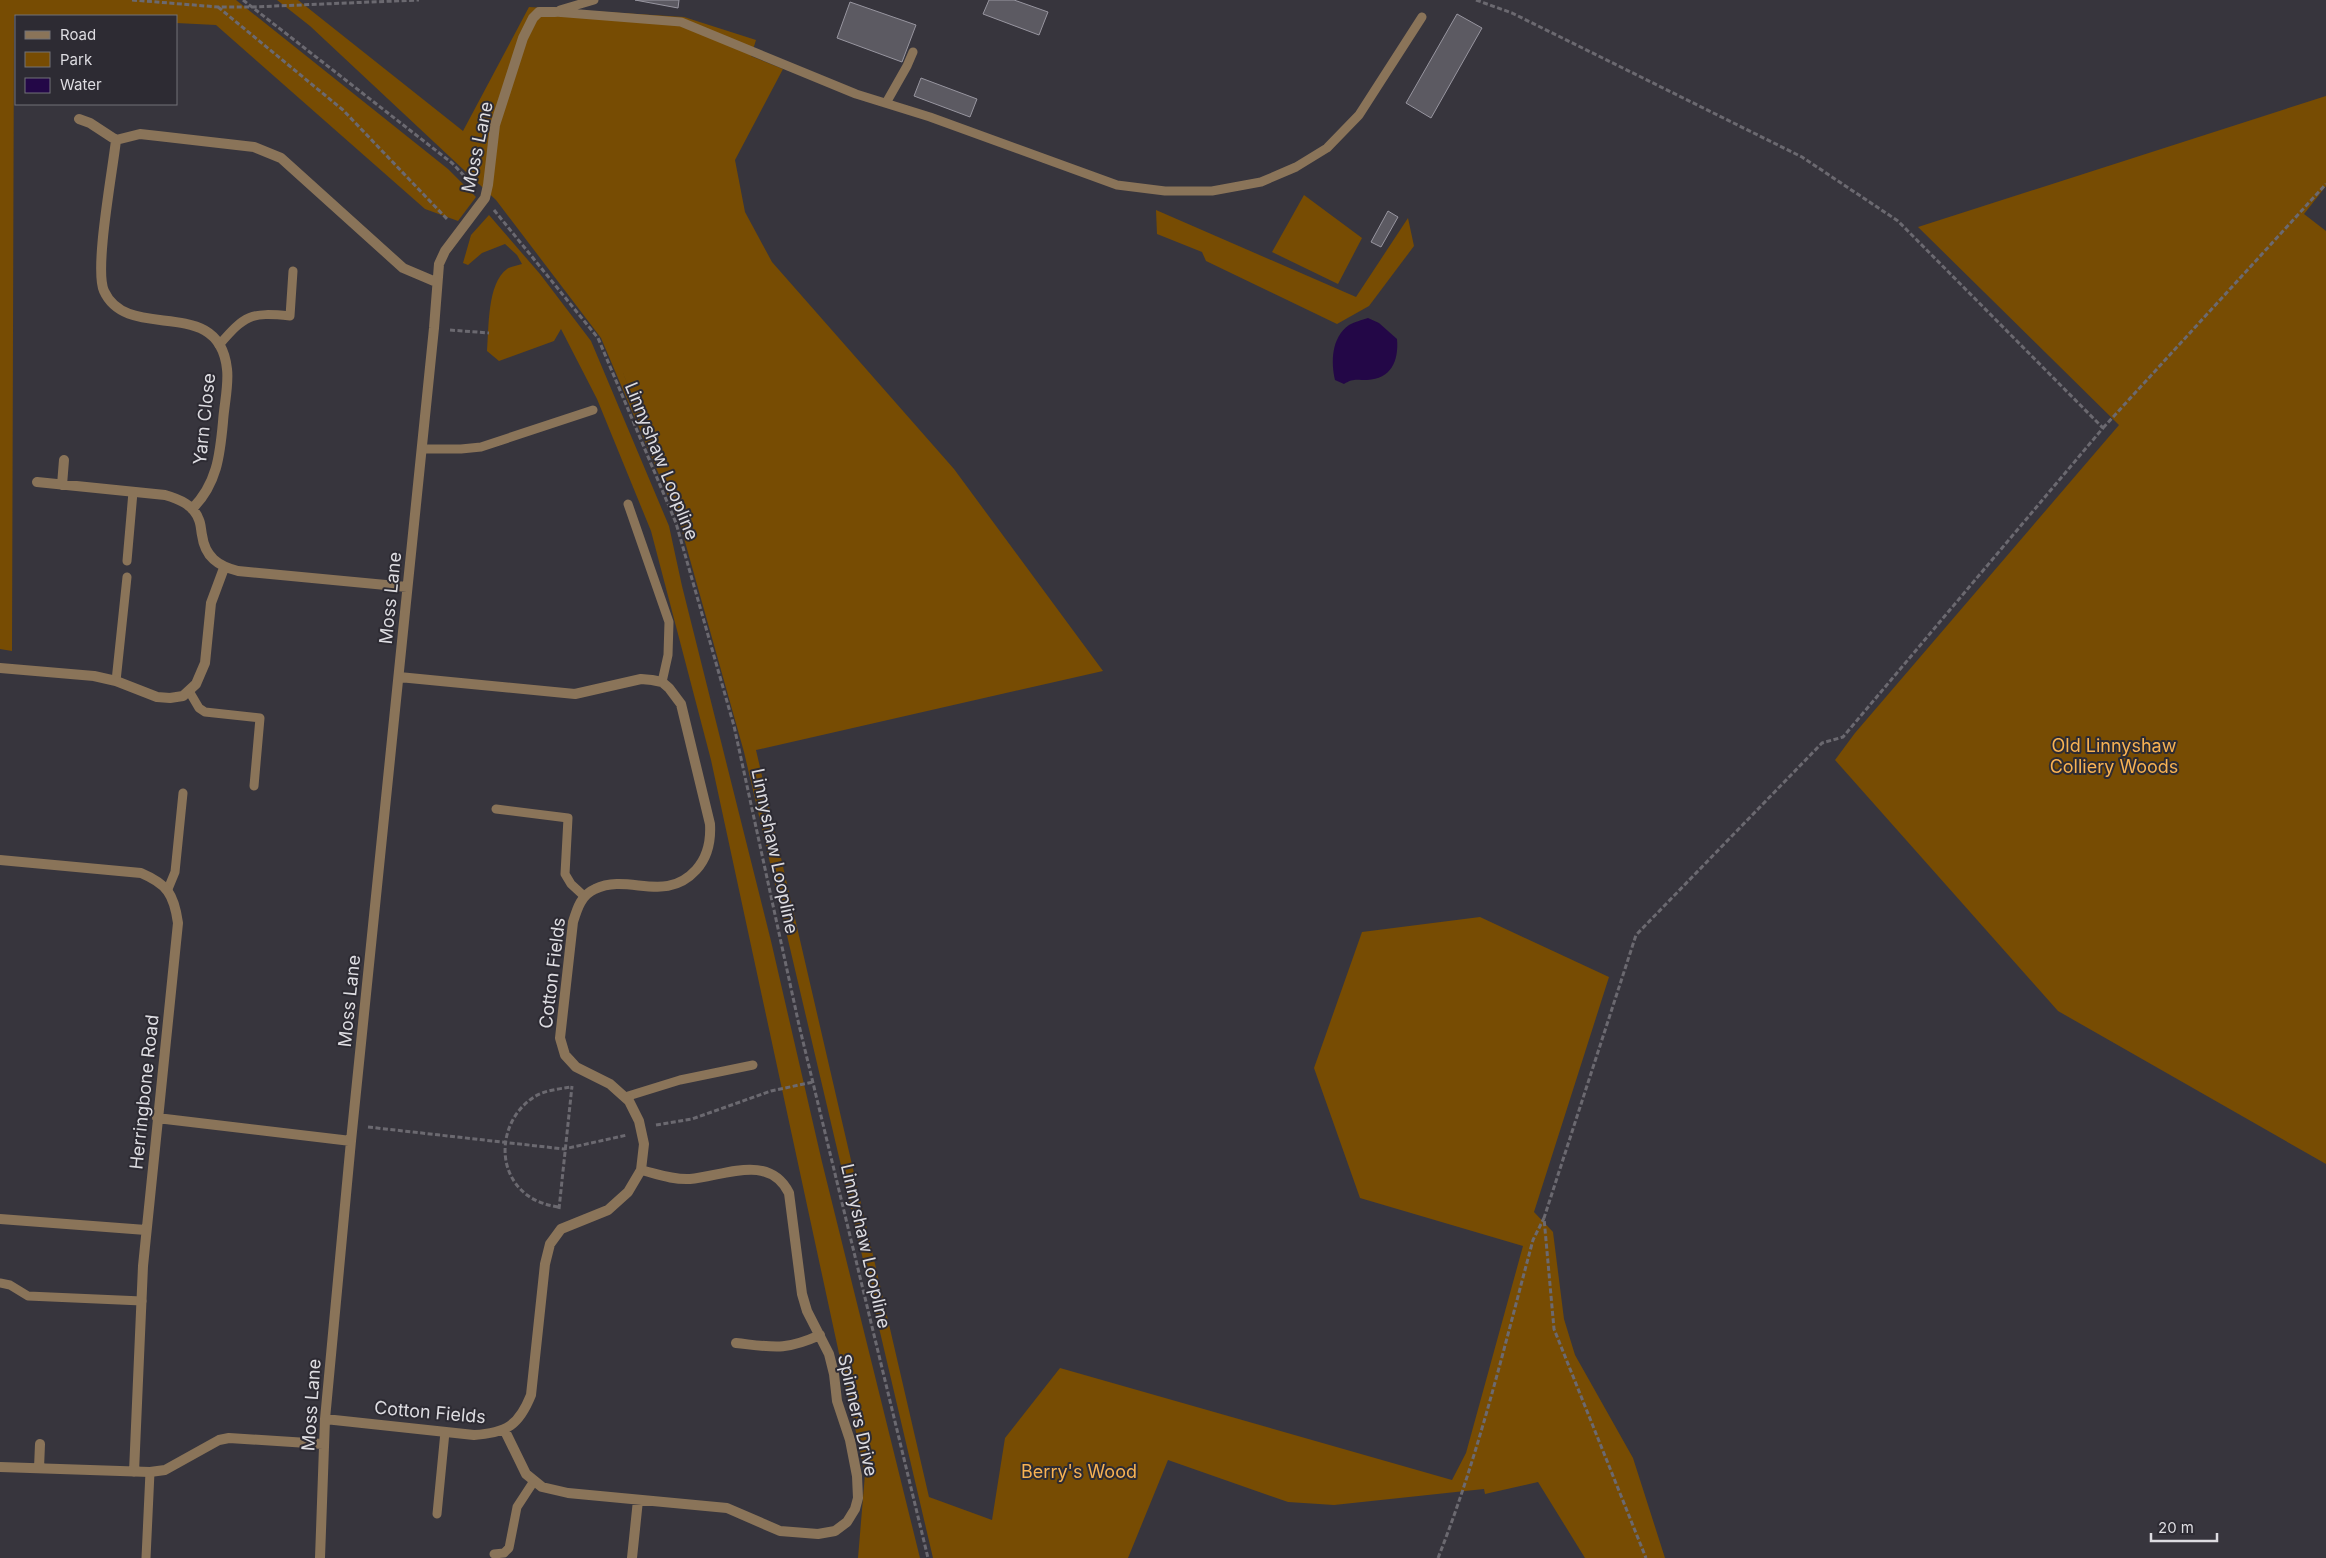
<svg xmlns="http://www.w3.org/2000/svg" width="2326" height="1558" viewBox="0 0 2326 1558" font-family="Inter,sans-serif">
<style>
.green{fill:#774c03;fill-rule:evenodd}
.water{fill:#230747}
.building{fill:#5c5a62;stroke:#9896a0}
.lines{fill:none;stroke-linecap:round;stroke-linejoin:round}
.path{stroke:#6b6970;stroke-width:3;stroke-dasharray:5 2.5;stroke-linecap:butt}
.lane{stroke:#8a7459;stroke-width:9}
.street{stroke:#8a7459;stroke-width:10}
.labels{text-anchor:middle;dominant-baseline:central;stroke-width:4;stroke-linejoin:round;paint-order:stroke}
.street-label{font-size:18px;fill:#dddce1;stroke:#2d2b33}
.park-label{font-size:18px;fill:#f8b253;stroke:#2d2b33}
</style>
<rect width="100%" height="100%" fill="#37353d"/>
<!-- green -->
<path class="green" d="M0 0H236L448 169 476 197 458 221 425 209 216 25 176 23V16H14L12 651 0 649Z
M277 0H298L463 131 529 7 684 17 756 40 751 56 783 69 735 160 745 212 772 262 954 469 1103 671 756 750 929 1497 992 1520 1005 1438 1060 1368 1452 1480 1466 1453 1523 1246 1360 1198 1314 1068 1362 932 1480 917 1609 977 1534 1212 1553 1232 1564 1319 1575 1355 1633 1458 1665 1558H1585L1538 1482 1485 1494 1484 1489 1334 1505 1288 1502 1168 1460 1128 1558H933L744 752 680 524 601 338 496 200 310 26ZM621 368 660 464V463Z
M2326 96V186L2304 214 2326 231V1164L2058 1011 1835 760 1855 733 2119 425 1918 227Z
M1304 195 1362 238 1338 284 1272 252Z
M1156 210 1356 297 1408 218 1414 246 1369 306 1337 324 1206 261 1202 252 1157 234Z
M489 215 540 274 591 341 669 526 682 586 771 941 822 1162 920 1558H858L865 1474 711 760 651 531 597 399 561 329 554 341 499 361 487 351C489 329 487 283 507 269 511 266 517 266 522 264L517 255 505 244 482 253 468 265 463 263 471 235Z"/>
<!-- water -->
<path class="water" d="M1368 318 1379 323 1397 339C1399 361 1391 379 1367 380 1357 380 1353 378 1344 384L1335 380C1331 362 1331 338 1349 325 1354 322 1362 320 1368 318Z"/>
<!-- building -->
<path class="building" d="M635 0H679L678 8Z
M989 0H1014L1048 12 1039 35 983 14Z
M850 2 916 25 902 62 837 38Z
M1457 14 1482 28 1431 118 1406 103Z
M921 78 977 99 970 117 914 96Z
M1388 211 1398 217 1381 247 1371 242Z"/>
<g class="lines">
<!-- path -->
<path class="path" d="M132 0 218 7H252L419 0
M243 0 452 163 472 184
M1476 0 1512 13 1802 157 1898 221 2103 428 1843 737 1822 743 1636 935 1544 1218 1554 1329 1646 1558
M218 7 343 110 448 220
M494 210 598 338 676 523 734 726 799 1025 928 1558
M450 330 489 333
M2103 428 2326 184
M656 1125 692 1119 771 1091 813 1082
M368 1127 564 1149 627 1135
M558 1207C547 1205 536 1202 527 1195 493 1169 501 1118 534 1097 545 1090 559 1089 571 1087
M559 1209 572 1086
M1438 1558C1479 1455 1504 1347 1533 1240L1544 1218"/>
<!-- lane -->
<path class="lane" d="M560 10 594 0
M555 12 681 22 856 94 930 117 1117 185 1165 191H1212L1261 182 1296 167 1327 148 1359 115 1422 17
M886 103 907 66 913 52
M219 345C245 315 250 312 290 316L293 271
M422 449H461L481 447 593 410
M628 504 669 622 668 655 662 682
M127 561 133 492
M116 681 127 577
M189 691 199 708 205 712 260 718 254 786
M496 809 568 818 565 874 571 884 584 896
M168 889 175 872 183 793
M625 1097 680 1080 753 1065
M0 1283 10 1285 28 1296 142 1301
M437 1514 445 1432
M494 1554 504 1553 509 1548 517 1507 534 1481
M146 1558 150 1472"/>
<!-- street -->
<path class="street" d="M79 119 90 123 116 140 140 134 158 136 254 147 281 158 403 268 436 282
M116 140C113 169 94 269 104 291 128 344 219 293 227 369 229 385 224 405 223 422 220 455 217 484 192 509
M37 482 165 495C179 499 194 505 199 520 201 524 201 531 202 535 205 557 218 566 238 571L407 587
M62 485 64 460
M0 668 94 676 116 681 157 697 170 698 183 696 196 684 205 663 211 603 224 568
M0 860 141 873C167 884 174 894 178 923L143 1266 134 1472
M157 1118 351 1141
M0 1219 146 1230
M736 1343C773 1347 785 1351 820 1335
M325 1419 474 1435C507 1433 519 1425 531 1395L545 1264 550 1244 561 1229 608 1210 628 1192 641 1170 644 1144 639 1121 629 1101 610 1084 576 1067 565 1055 560 1038 573 922C577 909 581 895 595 889 629 873 665 904 696 870 708 857 711 841 710 824L681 704 669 688 662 682 652 680 641 679 575 694 399 677
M504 1429 526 1474 542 1487 568 1493 727 1508 780 1531 818 1534 835 1531 847 1522 855 1509 858 1498 857 1476 850 1440 837 1401 834 1374 829 1354 807 1311 802 1294 789 1193C769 1153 724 1176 690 1179 673 1180 657 1174 641 1170
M0 1467 150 1472 165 1470 219 1440 229 1438 323 1444
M39 1468 40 1444
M320 1558 325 1419 351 1141 434 328 439 264 445 251 485 198 488 185 495 125 523 38 533 18 539 12H555
M632 1558 638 1500"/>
</g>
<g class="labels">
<!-- street labels -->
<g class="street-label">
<text transform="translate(477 147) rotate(-78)">Moss Lane</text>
<text transform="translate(204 419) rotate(-84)">Yarn Close</text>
<text transform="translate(662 461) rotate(68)">Linnyshaw Loopline</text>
<text transform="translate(390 598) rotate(-84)">Moss Lane</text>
<text transform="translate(775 851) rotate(78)">Linnyshaw Loopline</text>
<text transform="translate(552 973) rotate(-83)">Cotton Fields</text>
<text transform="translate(349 1001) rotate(-84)">Moss Lane</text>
<text transform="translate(144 1092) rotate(-84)">Herringbone Road</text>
<text transform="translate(866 1246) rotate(77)">Linnyshaw Loopline</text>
<text transform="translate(311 1405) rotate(-86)">Moss Lane</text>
<text transform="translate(430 1412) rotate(5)">Cotton Fields</text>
<text transform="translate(858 1415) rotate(77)">Spinners Drive</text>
</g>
<!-- park labels -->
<g class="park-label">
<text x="2114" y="745">Old Linnyshaw<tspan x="2114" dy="21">Colliery Woods</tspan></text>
<text x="1079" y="1471">Berry's Wood</text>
</g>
</g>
<!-- legend -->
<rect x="15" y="15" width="162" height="90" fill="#2d2b33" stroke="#737279"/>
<rect x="25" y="31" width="25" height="8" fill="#8a7459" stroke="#737279"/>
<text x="60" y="40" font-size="15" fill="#dddce1">Road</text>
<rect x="25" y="52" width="25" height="15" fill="#774c03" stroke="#737279"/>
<text x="60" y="65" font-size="15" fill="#dddce1">Park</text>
<rect x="25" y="78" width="25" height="15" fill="#230747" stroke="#737279"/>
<text x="60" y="90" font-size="15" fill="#dddce1">Water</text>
<!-- scale -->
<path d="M2151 1533v8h66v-8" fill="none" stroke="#dddce1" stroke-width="2.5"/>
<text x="2158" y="1533" font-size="15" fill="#dddce1" stroke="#2d2b33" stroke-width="4" paint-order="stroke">20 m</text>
</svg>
